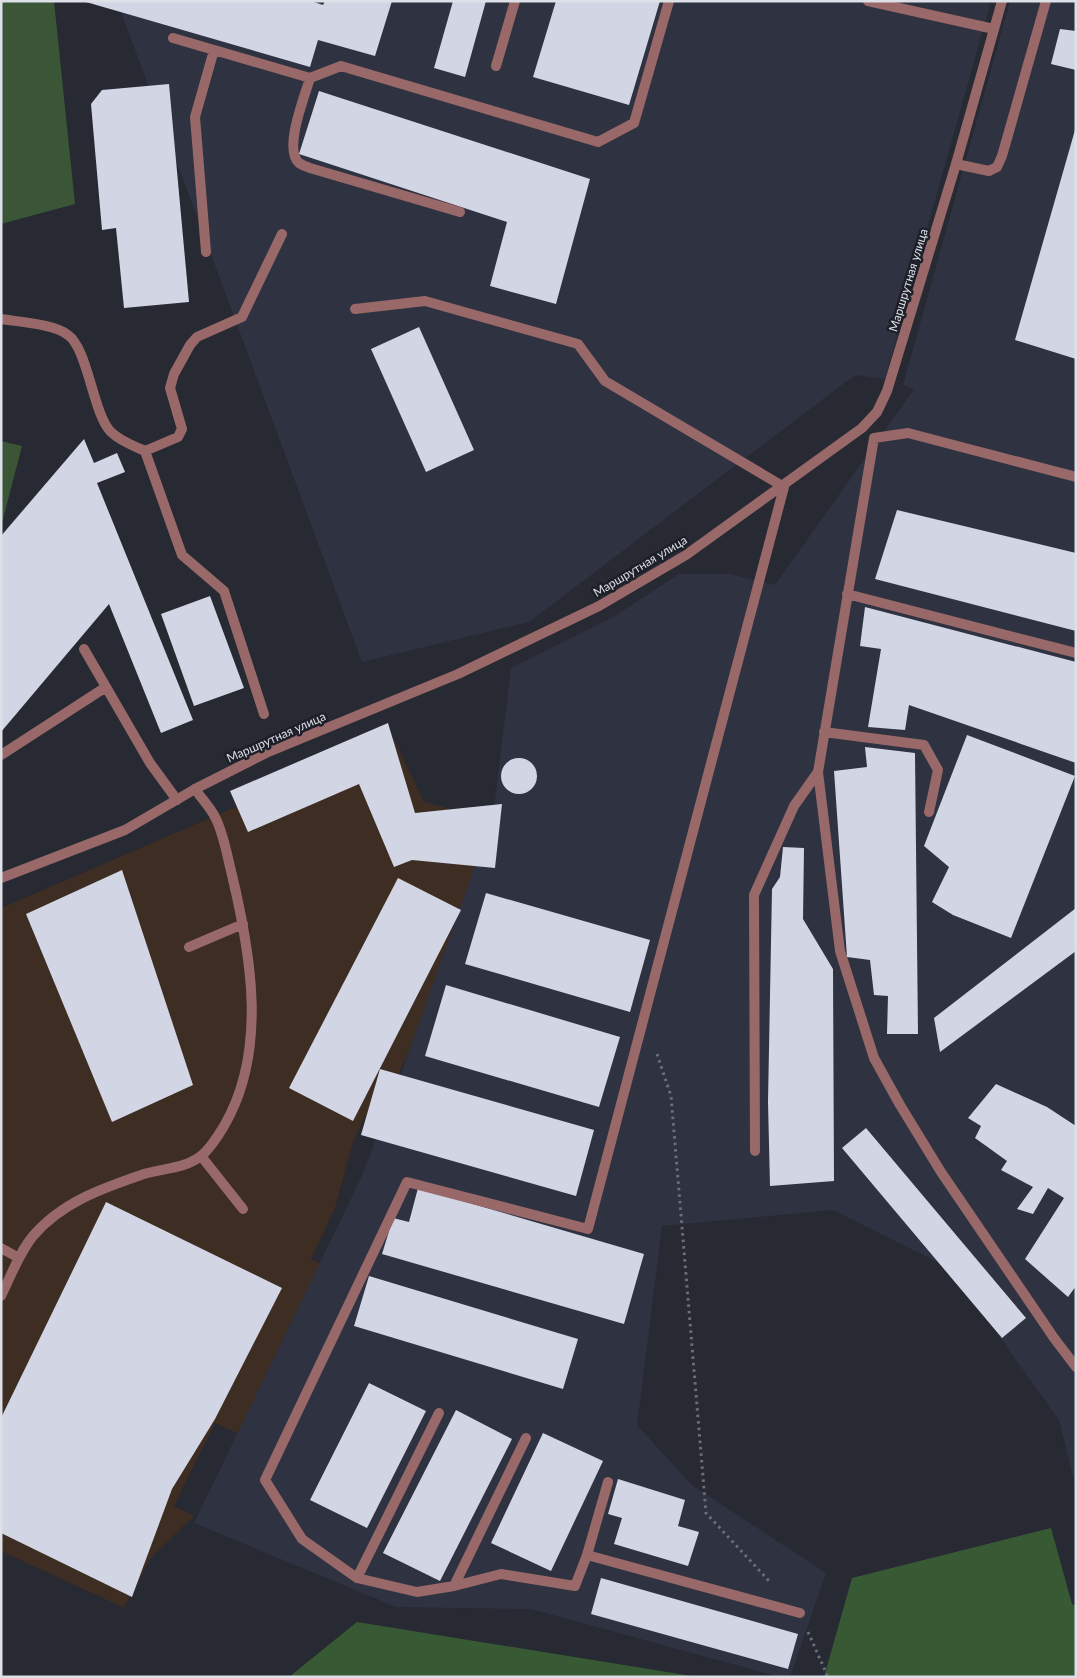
<svg xmlns="http://www.w3.org/2000/svg" width="1077" height="1678" viewBox="0 0 1077 1678" font-family="Lato,sans-serif">
<style>
.commercial{fill:#3d2d23}
.built{fill:#2e3241}
.green{fill:#3a5637}
.forest{fill:#375a35}
.building{fill:#d2d5e3}
.lines{fill:none;stroke-linecap:round;stroke-linejoin:round}
.path{stroke:#6d6f78;stroke-width:3;stroke-dasharray:2.5 4;stroke-linecap:butt}
.service{stroke:#986968;stroke-width:10}
.minor{stroke:#986968;stroke-width:10}
.labels{text-anchor:middle;dominant-baseline:central;stroke-width:5;stroke-linejoin:round;paint-order:stroke}
.street-label{font-size:12px;fill:#dee0e7;stroke:#1d1f29}
</style>
<rect width="100%" height="100%" fill="#272933"/>
<!-- commercial -->
<path class="commercial" d="M394 739 424 802 508 824 490 880 386 1100 375 1097 353 1142 335 1208 311 1259 341 1274 243 1436 215 1423 174 1506 194 1516 151 1558 124 1608 1 1551V908Z"/>
<!-- built -->
<path class="built" d="M117 1H991L885 379 855 375 529 622 362 662Z
M1010 1H1076V1489L1059 1420 951 1269 833 1210 662 1226 637 1425 692 1485 826 1573 790 1677H780L531 1609 396 1607 194 1523 360 1180 391 1101 493 816 511 668 613 617 679 574H730L775 585 914 389 903 385Z"/>
<!-- green -->
<path class="green" d="M1 1H54L75 204 1 224Z
M1 441 22 446 1 527Z"/>
<!-- forest -->
<path class="forest" d="M1051 1528 1072 1604 1076 1606V1677H824L852 1578Z
M357 1622 698 1677H289Z"/>
<!-- building -->
<path class="building" d="M311 1 323 5 325 1H392L375 56 318 40 310 67 86 2Z
M453 1H486L465 77 434 68Z
M556 1H660L629 105 533 77Z
M1060 29 1076 31V70L1051 64Z
M169 84 189 302 124 308 116 228 102 230 91 104 102 90Z
M319 91 590 179 556 304 490 286 507 222 299 154Z
M1075 130 1076 131V359L1015 340Z
M419 327 474 450 426 472 371 349Z
M84 439 94 463 117 453 125 472 97 483 193 720 161 733 109 604 1 732V536Z
M897 510 1076 553V631L875 579Z
M210 596 244 688 194 706 161 614Z
M865 607 1076 662V763L909 705 905 730 868 727 881 649 860 646Z
M388 723 415 813 502 804 495 868 412 860 394 867 359 784 248 832 230 791Z
M967 735 1075 776 1011 938 953 915 932 902 949 867 924 846Z
M865 747 915 753 918 1034H887L888 996 874 995 870 960 847 957 834 771 867 767Z
M501 776a18 18 0 1 1 36 0a18 18 0 1 1-36 0Z
M783 847 804 848 803 919 833 969 834 1181 770 1186 768 1102 772 889 780 877Z
M122 870 193 1085 112 1122 26 914Z
M398 878 461 910 353 1121 289 1088Z
M486 893 650 940 630 1012 465 964Z
M1076 908V951L940 1052 934 1018Z
M446 985 620 1037 599 1107 425 1056Z
M380 1069 594 1130 576 1196 361 1135Z
M996 1084 1047 1107 1076 1126V1286L1068 1297 1025 1259 1064 1198 1048 1188 1033 1214 1017 1209 1033 1187 1001 1170 1007 1161 975 1138 981 1126 968 1118Z
M866 1128 1026 1318 1002 1338 842 1148Z
M418 1188 644 1254 624 1324 382 1254 393 1218 409 1222Z
M106 1202 282 1288 215 1419 172 1489 132 1597 1 1533V1418Z
M369 1276 578 1339 563 1389 354 1326Z
M369 1383 426 1411 367 1528 310 1500Z
M456 1410 512 1439 440 1581 383 1553Z
M543 1433 603 1461 551 1571 491 1543Z
M618 1479 685 1500 678 1526 699 1532 688 1566 614 1544 622 1518 608 1514Z
M601 1578 798 1634 788 1669 591 1614Z"/>
<g class="lines">
<!-- path -->
<path class="path" d="M657 1054 671 1096 706 1513 770 1582
M808 1632 828 1677"/>
<!-- service -->
<path class="service" d="M868 1 994 29
M173 38 310 78 341 66 598 142 634 123 669 1
M496 66 515 1
M310 78C305 96 283 149 299 163 302 165 307 167 310 168L460 212
M956 164 989 171 997 167 1002 156 1046 1
M206 252 195 117 214 50
M355 309 425 301 578 344 605 381 784 487 588 1229 407 1182 265 1480 302 1539 357 1578 417 1592 454 1586 501 1574 575 1586 587 1555 800 1613
M1 319C19 322 55 324 68 335 88 349 93 414 111 432 120 441 134 446 145 451L182 555 224 591 264 714
M145 451 178 437 182 429 170 388 174 374 190 345 197 337 242 317 282 234
M847 594 1076 653
M84 649 150 763 177 800
M824 732 924 745 938 770 929 812
M1 755 106 687
M818 772 840 951 874 1058 900 1105 941 1172 1054 1338 1076 1367
M189 947 243 924
M755 1151 754 895 794 806 818 772 874 438 908 433 1076 477
M201 1156 243 1209
M1 1248 19 1258
M1 1296C11 1276 19 1253 33 1236 62 1202 103 1188 144 1174 163 1168 184 1169 201 1156 211 1148 218 1136 224 1126 268 1051 251 955 232 875 227 856 224 834 215 817 210 807 201 798 195 789
M587 1555 608 1482
M357 1578 439 1413
M454 1586 526 1438"/>
<!-- minor -->
<path class="minor" d="M1 878 125 830 195 789 266 753 458 674 599 606 686 555 862 428 877 412 887 391 956 164 1002 1"/>
</g>
<g class="labels">
<!-- street labels -->
<g class="street-label">
<text transform="translate(908 280) rotate(-73)">Маршрутная улица</text>
<text transform="translate(640 566) rotate(-31)">Маршрутная улица</text>
<text transform="translate(276 737) rotate(-24)">Маршрутная улица</text>
</g>
</g>
<!-- border -->
<rect width="1077" height="1678" fill="none" stroke="#dee0e7" stroke-width="5"/>
</svg>
